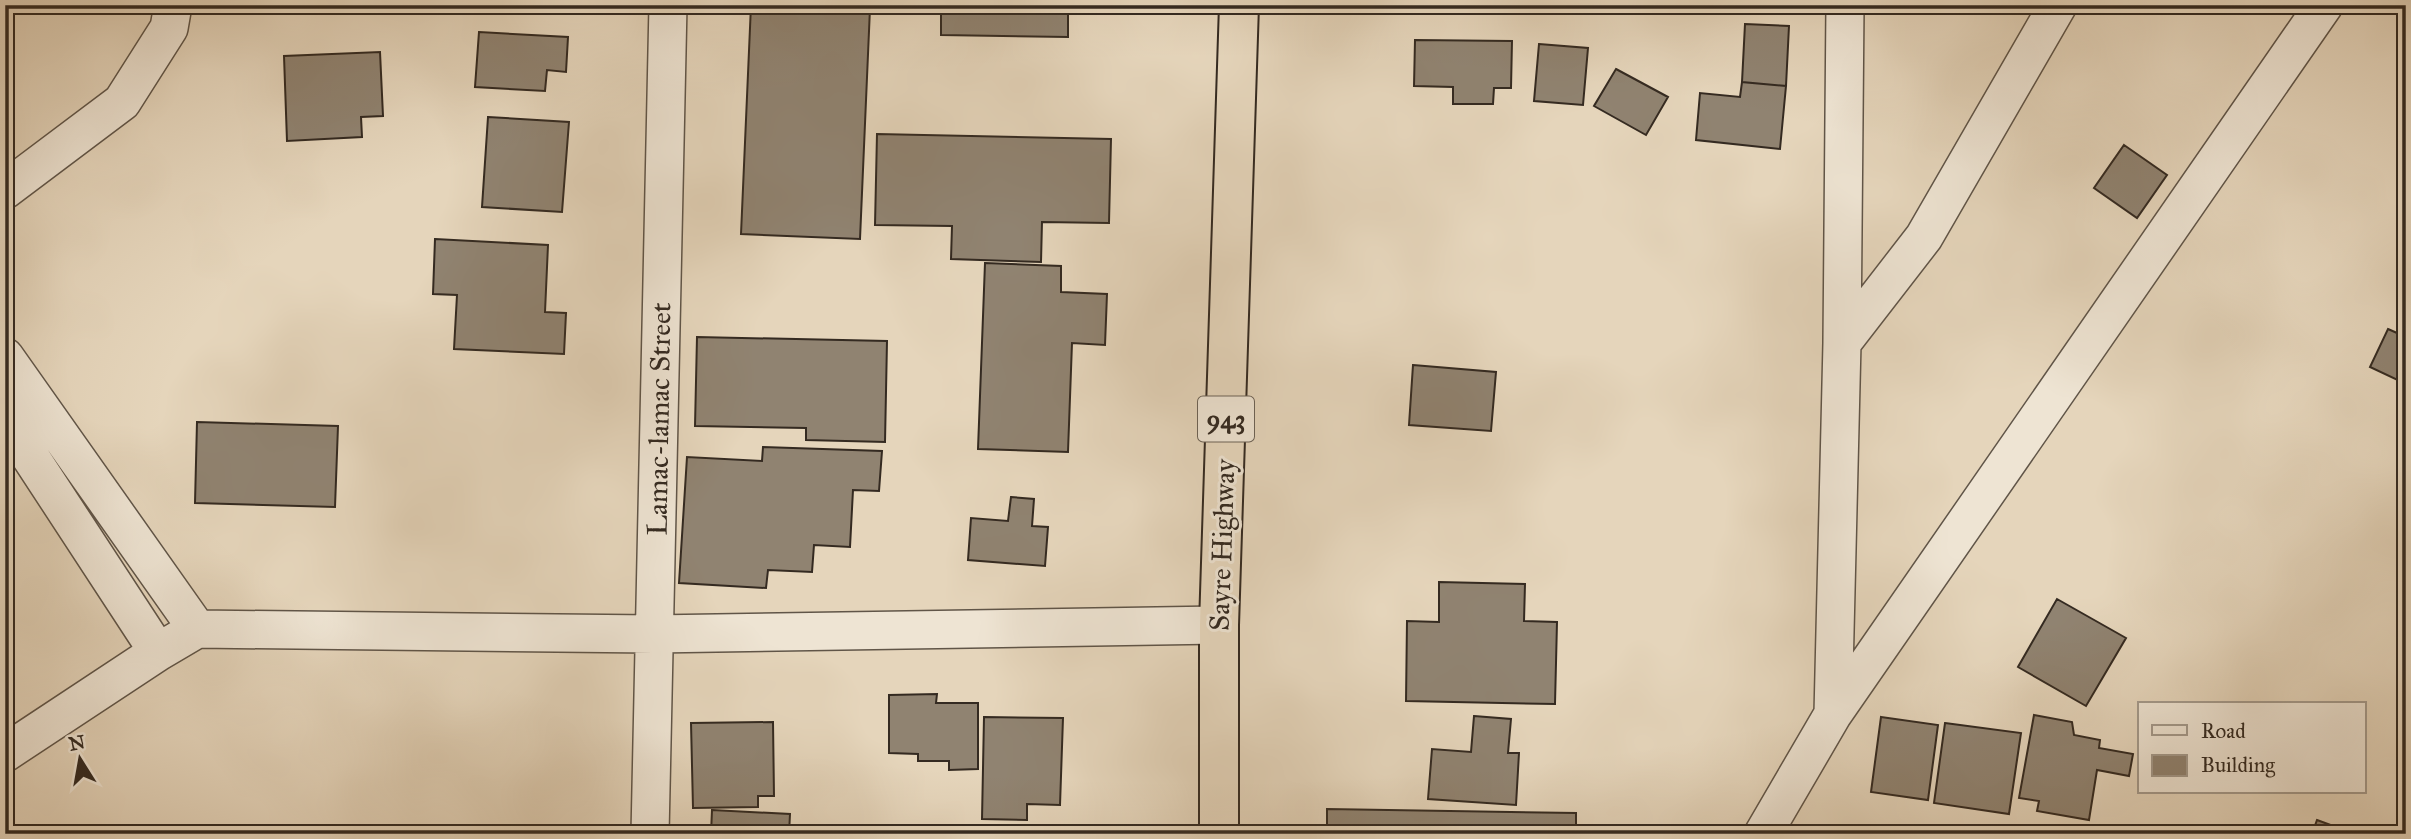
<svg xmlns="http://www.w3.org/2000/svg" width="2411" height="839" viewBox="0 0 2411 839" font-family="'IM FELL Great Primer',serif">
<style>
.building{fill:#908371;stroke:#342a21;stroke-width:2}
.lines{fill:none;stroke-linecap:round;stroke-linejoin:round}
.minor-casing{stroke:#605548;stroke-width:40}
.trunk-casing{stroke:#342a21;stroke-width:42}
.minor{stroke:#eee4d3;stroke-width:37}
.trunk{stroke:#e5d5bb;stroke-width:38}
.labels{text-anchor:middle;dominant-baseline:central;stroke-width:6;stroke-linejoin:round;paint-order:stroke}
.shield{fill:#eee4d3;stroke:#6c6256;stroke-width:2}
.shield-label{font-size:26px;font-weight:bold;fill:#342a21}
.street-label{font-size:28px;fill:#342a21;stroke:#eee4d3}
</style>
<rect width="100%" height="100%" fill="#e5d5bb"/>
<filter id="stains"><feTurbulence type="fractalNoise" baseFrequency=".00286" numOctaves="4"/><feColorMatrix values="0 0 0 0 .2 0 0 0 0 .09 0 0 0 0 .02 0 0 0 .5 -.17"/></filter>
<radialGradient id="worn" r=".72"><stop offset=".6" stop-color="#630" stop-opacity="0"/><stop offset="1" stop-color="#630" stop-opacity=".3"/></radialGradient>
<!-- building -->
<path class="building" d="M751 5 870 8 860 239 741 234Z
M941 5H1068V37L941 35Z
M1745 24 1789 26 1786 86 1742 82Z
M479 32 568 37 566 72 547 70 545 91 475 87Z
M1415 40 1512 41 1511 88H1494L1493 104H1453V87L1414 86Z
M1539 44 1588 48 1583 105 1534 101Z
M380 52 383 116 361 117 362 137 287 141 284 56Z
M1616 69 1668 97 1646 135 1594 106Z
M1742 82 1786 86 1780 149 1696 140 1700 93 1740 97Z
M488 117 569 122 562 212 482 207Z
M877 134 1111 139 1109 223 1042 222 1041 262 951 259 952 226 875 225Z
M2124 145 2167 175 2137 218 2094 188Z
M435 239 548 245 545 312 566 313 564 354 454 349 457 295 433 294Z
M985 263 1061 266V292L1107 294 1105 345 1072 343 1068 452 978 449Z
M2388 329 2406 337V384L2370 367Z
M697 337 887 341 885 442 806 440V428L695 426Z
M1413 365 1496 372 1491 431 1409 425Z
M197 422 338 426 335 507 195 503Z
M763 447 882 451 879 491 853 490 850 547 814 545 812 572 768 570 766 588 679 583 687 457 762 461Z
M1011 497 1034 499 1032 526 1048 527 1045 566 968 560 971 518 1008 521Z
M1439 582 1525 584 1524 621 1557 622 1555 704 1406 701 1407 621 1439 622Z
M2057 599 2126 638 2086 706 2018 667Z
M937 694 936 703H978V769L949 770V761H918V754L889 753V695Z
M2034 715 2072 722 2074 735 2100 740 2099 748 2133 754 2129 776 2097 770 2089 820 2037 811 2039 801 2019 798Z
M1474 716 1511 719 1508 753H1519L1516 805 1428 799 1432 749 1471 752Z
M984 717 1063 718 1060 805 1027 804V820L982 819Z
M1881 717 1938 725 1928 800 1871 792Z
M773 722 774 796H758V807L693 808 691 723Z
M1945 723 2021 733 2009 814 1934 803Z
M1327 809 1576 813V834H1327Z
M712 810 790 814 789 834H711Z
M2317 820 2355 834H2312Z
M993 826 994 831H1021V834H947V827Z"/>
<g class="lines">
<defs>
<path id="minor" d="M5 190 122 102 169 28 173 5
M1842 343 1924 237 2058 5
M5 357 197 629
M5 418 158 652
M1833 714 1842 343 1845 5
M5 753 158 652 197 629 654 634 1219 625
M650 834 668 5
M1763 834 1833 714 2324 5"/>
<path id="trunk" d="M1219 834V625L1239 5"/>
</defs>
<!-- minor casing -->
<use href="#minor" class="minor-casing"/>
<!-- trunk casing -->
<use href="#trunk" class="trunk-casing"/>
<!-- minor -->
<use href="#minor" class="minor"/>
<!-- trunk -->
<use href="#trunk" class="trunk"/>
</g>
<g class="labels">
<!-- shield labels -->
<rect class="shield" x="1198" y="396.5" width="56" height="45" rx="5"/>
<g class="shield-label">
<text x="1226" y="419">943</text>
</g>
<!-- street labels -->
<g class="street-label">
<text transform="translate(659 419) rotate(-89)">Lamac-lamac Street</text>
<text transform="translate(1222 545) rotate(-88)">Sayre Highway</text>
</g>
</g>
<!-- margin -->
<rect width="2411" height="839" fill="none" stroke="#e5d5bb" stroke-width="28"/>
<rect x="7" y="7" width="2397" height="825" fill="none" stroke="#342a21" stroke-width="3.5"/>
<rect x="14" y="14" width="2383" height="811" fill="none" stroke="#342a21" stroke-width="2"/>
<!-- legend -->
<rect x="2138" y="702" width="228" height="91" fill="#eee4d3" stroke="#a49a8c" stroke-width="2"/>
<rect x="2152" y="725" width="35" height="10" fill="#eee4d3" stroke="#a49a8c" stroke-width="2"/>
<text x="2201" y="738" font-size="21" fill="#342a21">Road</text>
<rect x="2152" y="755" width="35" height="21" fill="#908371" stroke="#a49a8c" stroke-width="2"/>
<text x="2201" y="772" font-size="21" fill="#342a21">Building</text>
<!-- north arrow -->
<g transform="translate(80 759) rotate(349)" stroke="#eee4d3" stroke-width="5" paint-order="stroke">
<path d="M0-5L12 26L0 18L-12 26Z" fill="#342a21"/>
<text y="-10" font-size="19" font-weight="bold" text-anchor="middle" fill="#342a21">N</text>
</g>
<rect width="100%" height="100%" filter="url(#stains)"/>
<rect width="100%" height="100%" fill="url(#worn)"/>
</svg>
